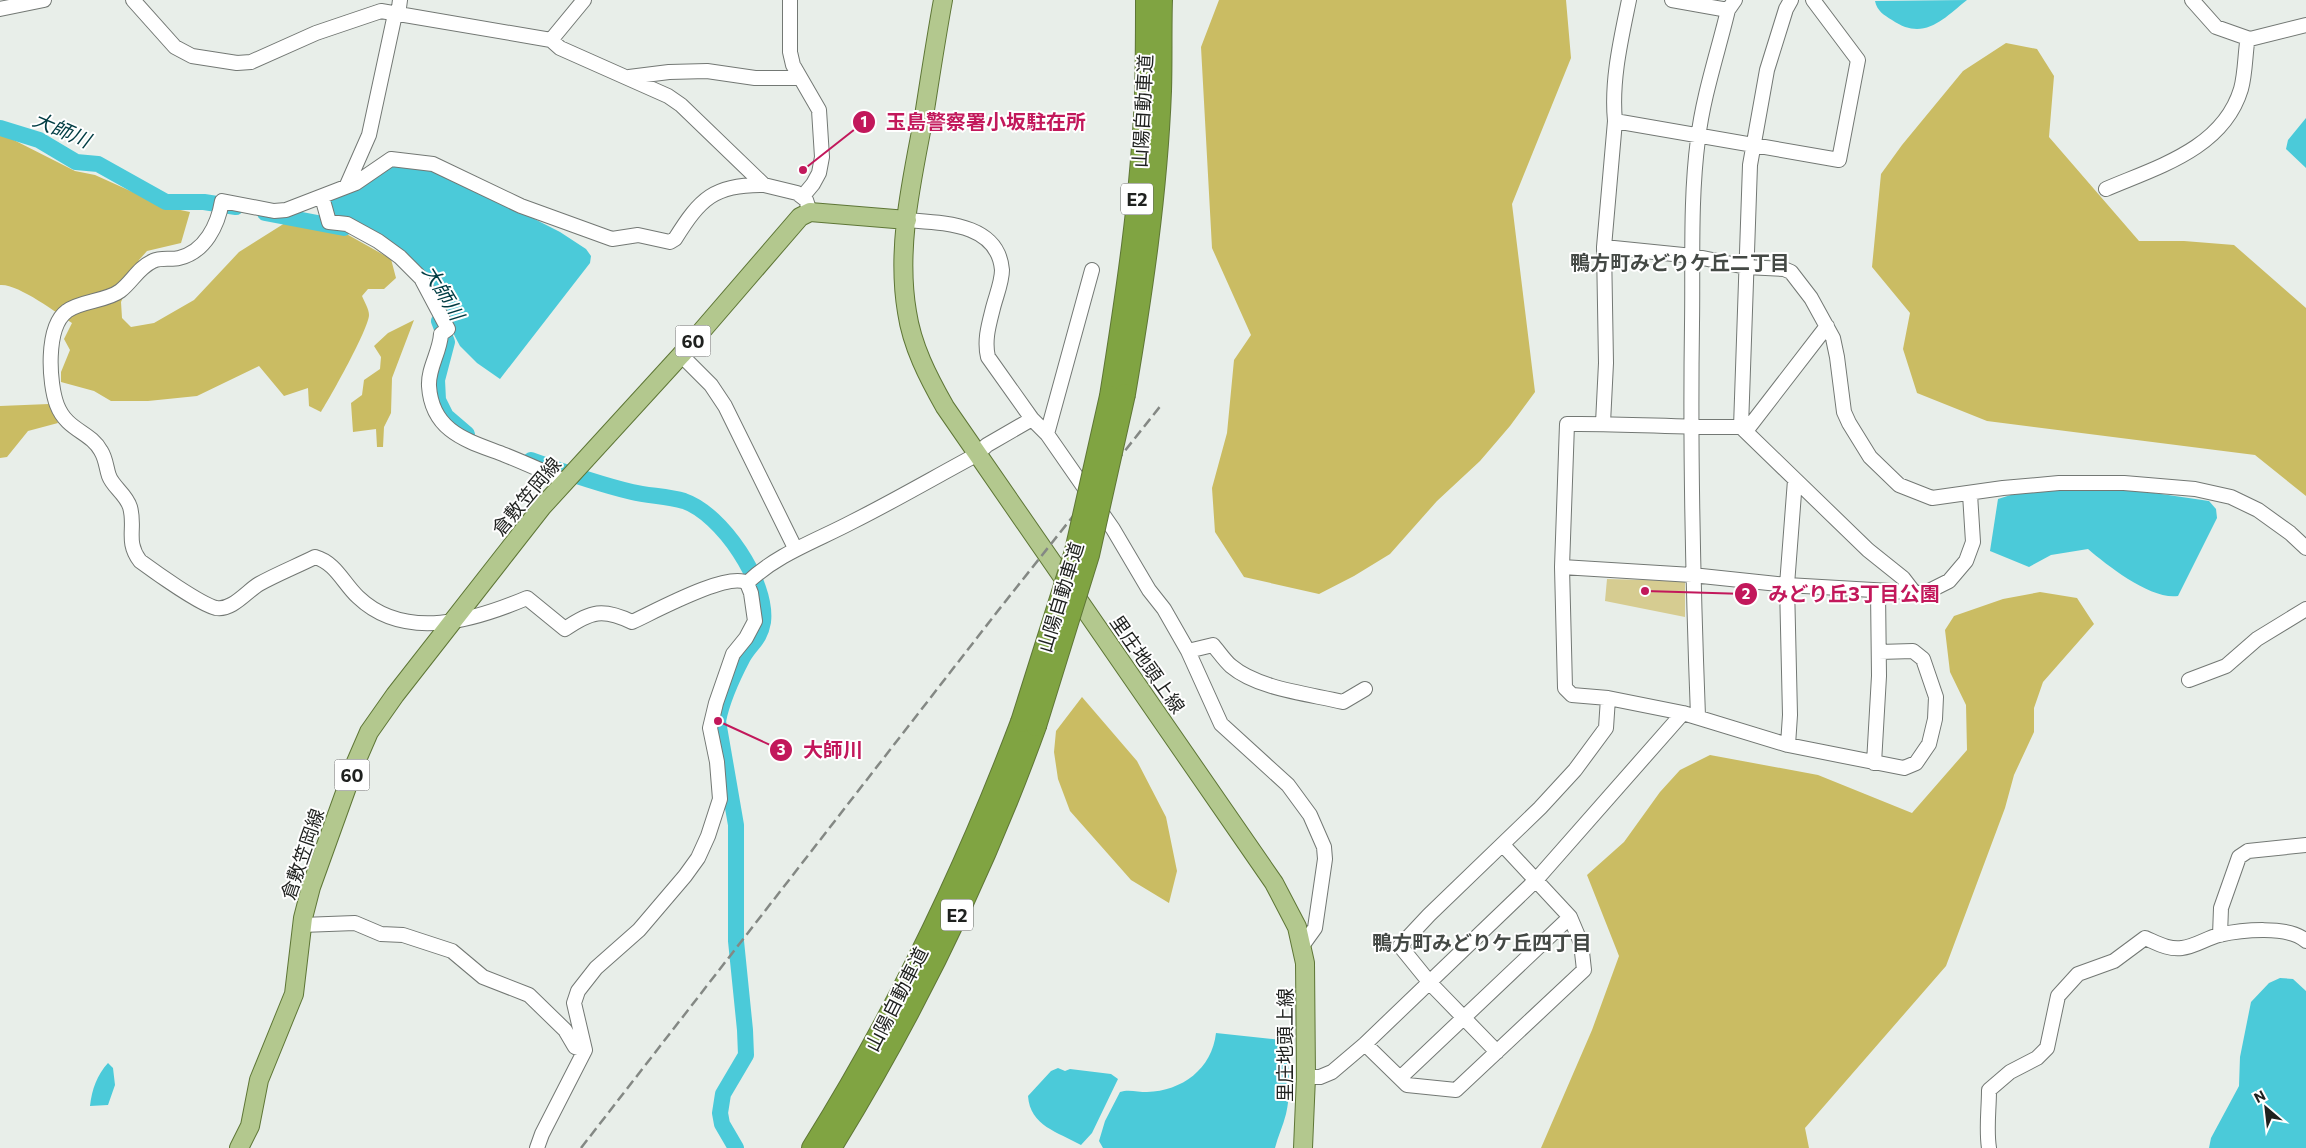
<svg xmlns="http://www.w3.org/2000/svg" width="2306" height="1148" viewBox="0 0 2306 1148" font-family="Commissioner,'Noto Sans JP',sans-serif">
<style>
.green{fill:#d6cc91}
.forest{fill:#cabc63}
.water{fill:#4bcad9}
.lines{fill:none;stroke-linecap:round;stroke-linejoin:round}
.river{stroke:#4bcad9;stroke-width:16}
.minor-casing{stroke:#737874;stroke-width:16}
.major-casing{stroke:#5e7636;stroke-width:20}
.highway-casing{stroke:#5e7636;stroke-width:22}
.minor{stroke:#fff;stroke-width:14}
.major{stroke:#b3c88e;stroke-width:18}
.highway{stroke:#80a442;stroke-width:20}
.rail{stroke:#848884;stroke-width:2.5;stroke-dasharray:10 5;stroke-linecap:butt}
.highway-bridge-casing{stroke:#5e7636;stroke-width:22;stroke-linecap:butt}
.highway-bridge{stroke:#80a442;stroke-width:20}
.labels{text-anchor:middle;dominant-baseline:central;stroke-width:4;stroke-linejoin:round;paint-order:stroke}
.shield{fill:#fff;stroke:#626462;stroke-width:1}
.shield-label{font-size:18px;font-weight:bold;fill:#1f211f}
.street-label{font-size:19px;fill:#1f211f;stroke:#fff}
.water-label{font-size:20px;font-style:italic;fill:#003c43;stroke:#fff}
.neighbourhood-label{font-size:20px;font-weight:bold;fill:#444945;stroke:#fff}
.leader{fill:none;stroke:#c2185b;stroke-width:2}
.callout-dot{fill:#c2185b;stroke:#fff;stroke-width:2}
.mark-label{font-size:15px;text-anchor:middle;font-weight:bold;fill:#fff}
.callout-label{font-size:20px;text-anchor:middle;font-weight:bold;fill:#c2185b;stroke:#fff;stroke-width:4;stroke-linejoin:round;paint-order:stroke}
</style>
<rect width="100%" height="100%" fill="#e8eee9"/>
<!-- green -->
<path class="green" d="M1607 579 1685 581V617L1605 601Z"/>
<!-- forest -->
<path class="forest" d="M1219 0H1566L1571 58 1512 204 1535 392 1510 426 1480 461 1437 501 1390 554 1354 576 1319 594 1244 577 1215 532 1212 488 1227 433 1234 360 1251 335 1212 248 1201 47Z
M2006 43 2037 49 2054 76 2049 137 2139 241H2184L2234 245 2306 308V496L2255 455 1987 421 1917 393 1903 349 1910 313 1872 267 1881 174 1902 145 1963 71Z
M0 133 75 171 95 175 166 207 190 212 181 243 147 251 139 260 121 302 122 318 131 327 154 323 194 300 239 252 285 223 343 232 391 259 396 278 384 289H368L362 296C364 301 369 309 369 315 369 328 330 398 321 412L309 406 308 388 284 396 259 366 197 396 148 401H111L94 391 61 382V372L70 350 64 339 72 323C57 313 17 283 0 285Z
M414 320 392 378 391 413 384 427 383 447H377L376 429 353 432 351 403 362 395 364 380 380 369 381 357 374 346 388 333Z
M49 404 58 423 28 431 7 457 0 458V406Z
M2040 592 2077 598 2094 624 2043 682 2034 708V732L2014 775 2005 808 1946 966 1805 1128 1809 1148H1541L1592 1030 1619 956 1587 875 1624 842 1660 792 1680 770 1710 755 1818 775 1912 813 1967 750 1966 705 1950 672 1945 630 1954 616 2003 599Z
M1082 697 1137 761 1166 817 1177 871 1169 903 1131 880 1070 811 1058 779 1054 752 1056 731Z"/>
<!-- water -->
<path class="water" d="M1967 0C1943 19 1924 42 1892 20 1884 15 1877 11 1875 1Z
M2306 118V168L2286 149 2288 140Z
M392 162 428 165 560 232 586 249 591 256 590 263 500 379 477 363 460 346 424 278 332 217 325 199Z
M2077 489H2127L2209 501 2216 509 2217 518 2178 596C2151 600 2108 566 2088 549L2051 555 2029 567 1990 551 1998 499 2017 493Z
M2280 978 2293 979 2306 991V1148H2209L2211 1138 2239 1086 2240 1057 2251 1002 2269 983Z
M1216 1033 1282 1040C1290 1058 1291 1094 1286 1114 1283 1126 1278 1136 1275 1148H1103L1099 1141 1105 1121 1120 1092C1128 1089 1138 1092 1147 1092 1182 1091 1212 1069 1216 1033Z
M108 1063 113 1068 115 1085 108 1105 90 1106C92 1089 97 1075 108 1063Z
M1058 1068 1065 1071 1070 1069 1111 1074 1118 1079 1092 1133 1081 1145C1058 1132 1030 1126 1028 1096L1051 1071Z"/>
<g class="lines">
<!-- river -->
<path class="river" d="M0 128 39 140 76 162 98 164 166 202H204L236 207
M265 213 344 228
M439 321 447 342 437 380 438 400 446 416 467 434
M531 460C564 472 598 484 632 492 649 496 668 496 684 501 722 514 768 583 763 622 760 640 751 643 743 657 733 676 722 700 718 721L736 825V941L745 1030 746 1055 723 1094 720 1113 722 1124 736 1148"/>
<defs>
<path id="minor" d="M133 0 175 47 192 56 237 63 251 62 316 33 381 11 551 40 560 48 668 96 681 105 764 185 797 193 806 200 810 212
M790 0V52L793 65 819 110 822 157 819 173 813 184 803 196
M1672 0 1728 10
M1791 0 1786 9 1767 70 1750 165 1741 427 1868 550 1903 578 1913 591
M2192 0 2216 27 2250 39 2306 25
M0 9 44 0
M398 15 400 0
M551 40 584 0
M629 77 669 72 707 71 755 78H800
M1615 121 1839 160 1858 60 1813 0
M347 185 369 135 395 14
M764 185C714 184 700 199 675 239L670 242 638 235 612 239 521 206 433 164 391 159 356 183 286 210 274 211 222 201C218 225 205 252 179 258 171 260 161 257 153 261 138 268 132 282 120 291 107 301 80 301 67 311 45 327 49 384 57 405 67 431 90 431 101 451 106 459 106 467 109 476 113 487 126 494 130 507 136 528 125 541 140 561 155 572 200 604 216 608 232 611 247 591 259 584 277 574 297 566 315 557 336 563 343 583 358 597 405 642 475 620 527 598L565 629C591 611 603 608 632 622 654 612 728 571 747 583 777 554 816 541 852 522 894 501 935 477 976 455L987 445 1032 419
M2106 189C2157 167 2223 149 2241 89 2245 75 2245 58 2247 43L2250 39
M322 197 329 222 347 224 378 241 400 257 421 278 448 329 441 334C440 352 428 368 429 386 432 433 469 441 505 455 525 463 545 472 565 481
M907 220C943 223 998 223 1002 270 1002 282 996 296 993 308 989 324 984 340 988 357L1032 419 1047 434 1113 529 1149 590 1164 609 1188 651 1221 724 1288 785 1310 815 1324 847 1325 859 1315 928 1302 946
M1604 247 1693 256 1746 267 1784 269 1791 272 1811 298 1833 338 1837 357 1844 412 1849 423 1870 457 1899 485 1932 498 2003 488 2059 483H2124L2195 489 2231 497 2258 510 2290 533 2306 548
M681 355 711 385 725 406 795 548
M1603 423 1606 363 1604 247 1615 121C1611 81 1621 39 1629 0
M1741 427C1683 428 1625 423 1567 424L1562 567 1565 688 1572 695 1608 698 1683 713 1788 745 1904 768 1916 763 1929 744 1935 719 1936 697 1923 659 1913 651 1879 652
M1746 431 1827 326
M1047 434 1092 270
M1562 567 1692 575 1787 585 1925 593 1949 581 1966 561 1973 542 1970 494
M1188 651 1213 645C1219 652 1225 661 1231 666 1258 689 1310 694 1343 702L1365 689
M2189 680 2226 666 2257 639 2306 609
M1698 716C1693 585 1690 455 1692 324 1693 262 1690 200 1698 139 1703 96 1718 52 1728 10L1735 0
M1788 745 1790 715 1787 585 1795 480
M1874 763 1879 676 1878 591
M302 925 355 923 381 934 403 935 452 951 483 977 529 995 565 1030 575 1047 585 1050
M2220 935 2221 908 2239 857 2248 851 2306 845
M1365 1044 1407 1085 1456 1090 1584 970 1581 943 1570 917 1503 845
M1497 1052 1430 983 1400 946 1429 915 1540 808 1575 770 1606 728 1608 698
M1306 1077H1320L1332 1072 1365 1044 1536 880 1683 713
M1400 1078 1570 917
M537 1148 542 1134 585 1050 574 1003 578 991 596 968 639 930 685 876 698 858 708 836 720 799 717 762 710 728 716 703 733 654 746 638 755 621 751 593 747 583
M1989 1148C1986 1129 1989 1110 1989 1090L2010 1072 2037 1058 2047 1048 2058 996 2078 974 2114 961 2145 938C2157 943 2169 950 2182 948 2194 947 2207 938 2219 935 2241 930 2289 925 2306 941"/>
<path id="major" d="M943 0C936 38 930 78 924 116 912 180 896 247 907 312 912 346 928 377 945 407L1274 883 1297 927 1305 963 1306 1077 1303 1148
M239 1148 250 1126 259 1080 294 994 303 918 311 887 356 762 369 732 395 695 542 507 681 355 800 217 810 212 907 220"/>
<path id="highway" d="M1125 394C1142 294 1157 193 1161 91 1162 61 1161 30 1162 0
M1110 396C1126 296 1141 196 1145 95 1146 63 1146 32 1146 0
M812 1148C896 1014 965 870 1021 722
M831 1148C913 1015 983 873 1036 726"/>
</defs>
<!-- minor casing -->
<use href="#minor" class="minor-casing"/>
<!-- major casing -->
<use href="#major" class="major-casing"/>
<!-- highway casing -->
<use href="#highway" class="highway-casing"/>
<!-- minor -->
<use href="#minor" class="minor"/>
<!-- major -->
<use href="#major" class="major"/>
<!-- highway -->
<use href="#highway" class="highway"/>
<!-- rail -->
<path class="rail" d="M581 1148 997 612 1162 404"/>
<defs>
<path id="highway-bridge" d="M1021 722 1075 551 1110 396
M1036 726 1089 555 1125 394"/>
</defs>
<!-- highway-bridge casing -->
<use href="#highway-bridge" class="highway-bridge-casing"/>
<!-- highway-bridge -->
<use href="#highway-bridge" class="highway-bridge"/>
</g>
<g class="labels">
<!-- shield labels -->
<g class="shield">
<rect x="1121" y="183.5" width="32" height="31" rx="4"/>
<rect x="675.5" y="325.5" width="35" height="31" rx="4"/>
<rect x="334.5" y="759.5" width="35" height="31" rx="4"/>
<rect x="941" y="899.5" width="32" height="31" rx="4"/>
</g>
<g class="shield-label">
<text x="1137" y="199">E2</text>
<text x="693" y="341">60</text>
<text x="352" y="775">60</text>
<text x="957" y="915">E2</text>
</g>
<!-- street labels -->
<g class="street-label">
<text transform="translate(1142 111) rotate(-87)">山陽自動車道</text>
<text transform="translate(526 496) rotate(-50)">倉敷笠岡線</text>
<text transform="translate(1060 597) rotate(-73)">山陽自動車道</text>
<text transform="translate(1148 664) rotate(55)">里庄地頭上線</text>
<text transform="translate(302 854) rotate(-71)">倉敷笠岡線</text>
<text transform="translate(896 999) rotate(-63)">山陽自動車道</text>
<text transform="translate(1284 1045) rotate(-90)">里庄地頭上線</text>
</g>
<!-- water labels -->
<g class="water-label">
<text transform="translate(62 129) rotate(23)">大師川</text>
<text transform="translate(444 292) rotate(59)">大師川</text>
</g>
<!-- neighbourhood labels -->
<g class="neighbourhood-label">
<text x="1680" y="262">鴨方町みどりケ丘二丁目</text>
<text x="1482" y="942">鴨方町みどりケ丘四丁目</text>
</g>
</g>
<!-- callouts -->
<path class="leader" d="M803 170L864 122M1645 591L1746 594M718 721L781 750"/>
<g class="callout-dot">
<circle cx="803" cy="170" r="5"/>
<circle cx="1645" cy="591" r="5"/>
<circle cx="718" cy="721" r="5"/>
<circle cx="864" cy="122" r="12"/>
<circle cx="1746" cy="594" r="12"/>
<circle cx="781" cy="750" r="12"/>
</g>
<g class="mark-label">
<text x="864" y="127">1</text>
<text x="1746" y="599">2</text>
<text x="781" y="755">3</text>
</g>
<g class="callout-label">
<text x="986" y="129">玉島警察署小坂駐在所</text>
<text x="1854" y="601">みどり丘3丁目公園</text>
<text x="833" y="757">大師川</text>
</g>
<!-- north arrow -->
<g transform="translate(2266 1108) rotate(332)" stroke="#ffffff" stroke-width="4" paint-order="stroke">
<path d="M0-4L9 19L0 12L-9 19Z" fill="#1f211f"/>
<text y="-8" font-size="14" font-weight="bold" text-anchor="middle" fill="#1f211f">N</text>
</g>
</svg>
